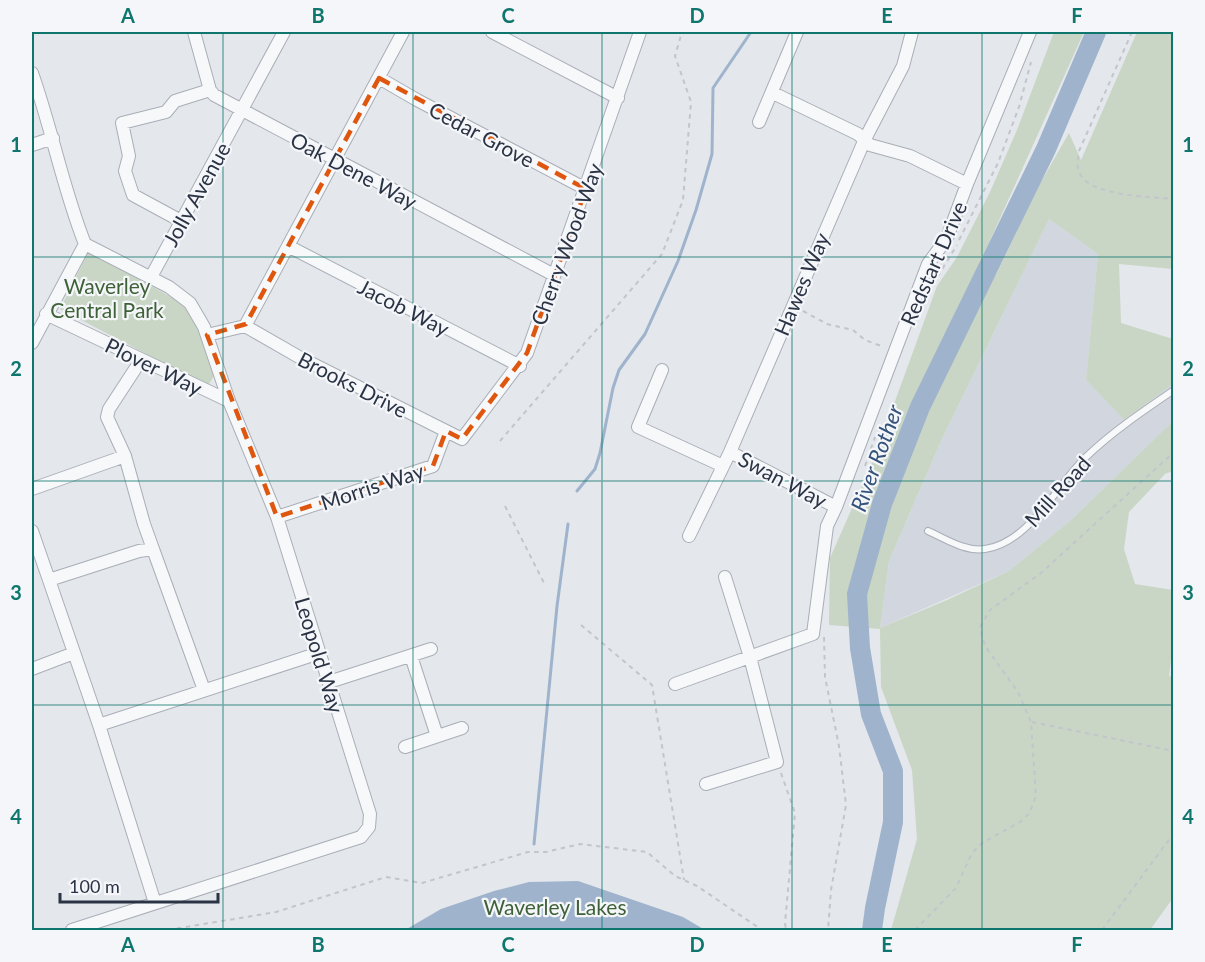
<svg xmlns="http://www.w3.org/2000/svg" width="1205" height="962" viewBox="0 0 1205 962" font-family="Lato,sans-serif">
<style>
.built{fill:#d2d6de}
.green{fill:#c9d6c5}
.water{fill:#9fb4cc}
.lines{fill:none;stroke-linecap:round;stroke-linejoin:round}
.stream{stroke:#9fb4cc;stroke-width:3}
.river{stroke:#9fb4cc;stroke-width:20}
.service-casing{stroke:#a9aeb7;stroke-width:8}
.minor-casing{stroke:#a9aeb7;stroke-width:14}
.path{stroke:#c2c5cb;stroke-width:2;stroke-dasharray:4.5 4.5;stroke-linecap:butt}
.service{stroke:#f7f8fa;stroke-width:6}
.minor{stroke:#f7f8fa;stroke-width:12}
.marked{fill:none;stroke:#df570f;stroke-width:4.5;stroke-dasharray:12 8;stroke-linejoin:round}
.grid{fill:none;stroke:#0f766e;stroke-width:1.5;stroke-opacity:0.55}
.labels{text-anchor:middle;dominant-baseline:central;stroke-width:4.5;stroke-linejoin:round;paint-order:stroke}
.street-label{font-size:21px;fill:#2b3445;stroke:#f4f6f9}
.park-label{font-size:21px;fill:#3f6138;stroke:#f4f6f9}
.water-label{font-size:22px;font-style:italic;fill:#34527a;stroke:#f4f6f9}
.neatline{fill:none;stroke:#0f766e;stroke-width:2}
.grid-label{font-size:20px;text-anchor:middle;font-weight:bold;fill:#0f766e}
</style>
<rect width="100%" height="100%" fill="#e4e7ec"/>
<!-- built -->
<path class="built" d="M1049 219 1098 254 1086 380 1124 420 1173 384V421L1071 520 1009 571 880 628 889 561 941 441Z"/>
<!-- green -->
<path class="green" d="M1054 32H1084L978 267 996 275 1038 187 1069 133 1081 160 1137 32H1173V269L1119 264 1121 323 1173 339V384L1124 420 1086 380 1098 254 1049 219 941 441 889 561 880 628 947 600 1009 571 1071 520 1173 421V471L1165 474 1129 512 1124 549 1135 584 1173 590 1174 637 1169 676 1174 677 1173 898 1150 930H891L917 839 912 770 881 687 880 629 829 625 830 558 875 456 937 286 957 257 990 192 1017 130Z
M89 251 185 305 195 318 216 372 208 386 60 309Z"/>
<!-- water -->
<path class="water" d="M578 881 683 917 705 930H405L441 909 494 891 529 882Z"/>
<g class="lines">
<!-- stream -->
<path class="stream" d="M577 491 595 469 600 453 613 388 619 370 645 334 678 261 696 210 712 154 713 88 751 32
M534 844 557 606 568 524"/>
<!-- river -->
<path class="river" d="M872 930 875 908 893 822V771L871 714 860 648 857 594 882 504 920 407 1046 149 1096 32"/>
<defs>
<path id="service" d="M928 531C946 539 965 552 985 549 1029 543 1056 486 1086 457 1112 432 1143 411 1174 390"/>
<path id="minor" d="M194 32 210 90 214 95 554 275
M492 32 618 98
M32 73C52 129 63 189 85 244L32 343
M379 78 417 100 586 189
M773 93 858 134 870 145 910 156 967 184
M759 122 797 32
M32 145 53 138
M181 221 133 195 125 171 129 156 122 123 166 112 175 101 210 90
M288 246 520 366
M151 277 284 32
M46 314 229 401
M245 326 299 357 462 439 527 353 640 32
M207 335 245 326 403 32
M662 370 638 427 723 466
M730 452 836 507
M32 489 125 456
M277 517 433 466 446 431
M32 531 49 580 139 551 153 549 144 524 125 456 107 417 109 409 141 360
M689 536 730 452 865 139 903 66 912 32
M153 549 204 690
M49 580 99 725 155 903
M411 656 437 736
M32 669 74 653
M329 682 431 649
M675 684 813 634 827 526 836 507 928 264 947 238 967 184 1030 32
M99 725 319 653
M405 747 462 728
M706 784 777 762 750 657 725 577
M72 930 361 837 369 827 370 814 277 517 229 401 204 327 190 303 169 287 85 244"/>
</defs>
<!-- service casing -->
<use href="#service" class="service-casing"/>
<!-- minor casing -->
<use href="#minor" class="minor-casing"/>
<!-- path -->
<path class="path" d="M1132 32 1079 151C1078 159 1076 167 1080 174 1091 196 1151 197 1174 199
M959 240 998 163 1019 107 1031 62
M933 284 957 245
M803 311 827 324 853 330 865 340 884 347
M500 441 662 254 683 200 691 102 675 56 682 32
M865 466 875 437
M505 506 545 585
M581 625 652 685 684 880
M824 637 825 677 839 746 846 805 831 890 828 930
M1032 722 1174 751
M781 773 795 813 785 923 786 930
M168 930 276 912 386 877 422 883 528 852H546L580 844 647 852 675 876 697 886 762 930
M915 930 956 888 970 857 974 851 982 843 1020 822 1029 814 1036 796 1031 722 1018 692 985 646 980 627 990 610 1041 573 1174 452
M1102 930 1174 833"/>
<!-- service -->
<use href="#service" class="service"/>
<!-- minor -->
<use href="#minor" class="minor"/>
</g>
<!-- marked area -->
<path class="marked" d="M379 78 586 189 527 353 462 439 446 431 433 466 277 517 207 335 246 324Z"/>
<!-- grid -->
<path class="grid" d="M223 32V930M413 32V930M602 32V930M792 32V930M982 32V930M32 257H1174M32 481H1174M32 705H1174"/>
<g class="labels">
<!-- street labels -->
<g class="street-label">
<text transform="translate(482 134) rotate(28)">Cedar Grove</text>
<text transform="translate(354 170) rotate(28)">Oak Dene Way</text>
<text transform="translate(196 194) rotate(-61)">Jolly Avenue</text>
<text transform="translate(566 244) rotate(-70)">Cherry Wood Way</text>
<text transform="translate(933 263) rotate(-66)">Redstart Drive</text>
<text transform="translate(801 284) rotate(-67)">Hawes Way</text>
<text transform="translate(404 307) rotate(27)">Jacob Way</text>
<text transform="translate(154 366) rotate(26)">Plover Way</text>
<text transform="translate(353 384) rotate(27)">Brooks Drive</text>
<text transform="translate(783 479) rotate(28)">Swan Way</text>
<text transform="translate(372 486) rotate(-18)">Morris Way</text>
<text transform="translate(1057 491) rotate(-48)">Mill Road</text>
<text transform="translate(320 655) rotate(73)">Leopold Way</text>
</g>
<!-- park labels -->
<g class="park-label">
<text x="107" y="285">Waverley<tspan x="107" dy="24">Central Park</tspan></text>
<text x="555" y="906">Waverley Lakes</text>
</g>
<!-- water labels -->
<g class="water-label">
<text transform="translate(876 458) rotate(-70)">River Rother</text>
</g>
</g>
<!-- border -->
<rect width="1205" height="962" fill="none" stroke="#f4f6f9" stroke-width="66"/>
<!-- scale -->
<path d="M60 893v9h158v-9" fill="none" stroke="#2b3445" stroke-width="3"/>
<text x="69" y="893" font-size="18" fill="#2b3445" stroke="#f4f6f9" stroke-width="4.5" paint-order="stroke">100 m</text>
<rect x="33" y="33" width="1139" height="896" class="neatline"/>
<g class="grid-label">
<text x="128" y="23">A</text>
<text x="318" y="23">B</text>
<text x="508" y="23">C</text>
<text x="697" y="23">D</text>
<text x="887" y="23">E</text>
<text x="1077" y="23">F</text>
<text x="16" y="152">1</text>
<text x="1188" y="152">1</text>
<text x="16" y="376">2</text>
<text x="1188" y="376">2</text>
<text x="16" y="600">3</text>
<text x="1188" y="600">3</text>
<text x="16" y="824">4</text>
<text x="1188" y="824">4</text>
<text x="128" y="952">A</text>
<text x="318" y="952">B</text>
<text x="508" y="952">C</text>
<text x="697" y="952">D</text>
<text x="887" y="952">E</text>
<text x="1077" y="952">F</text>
</g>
</svg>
